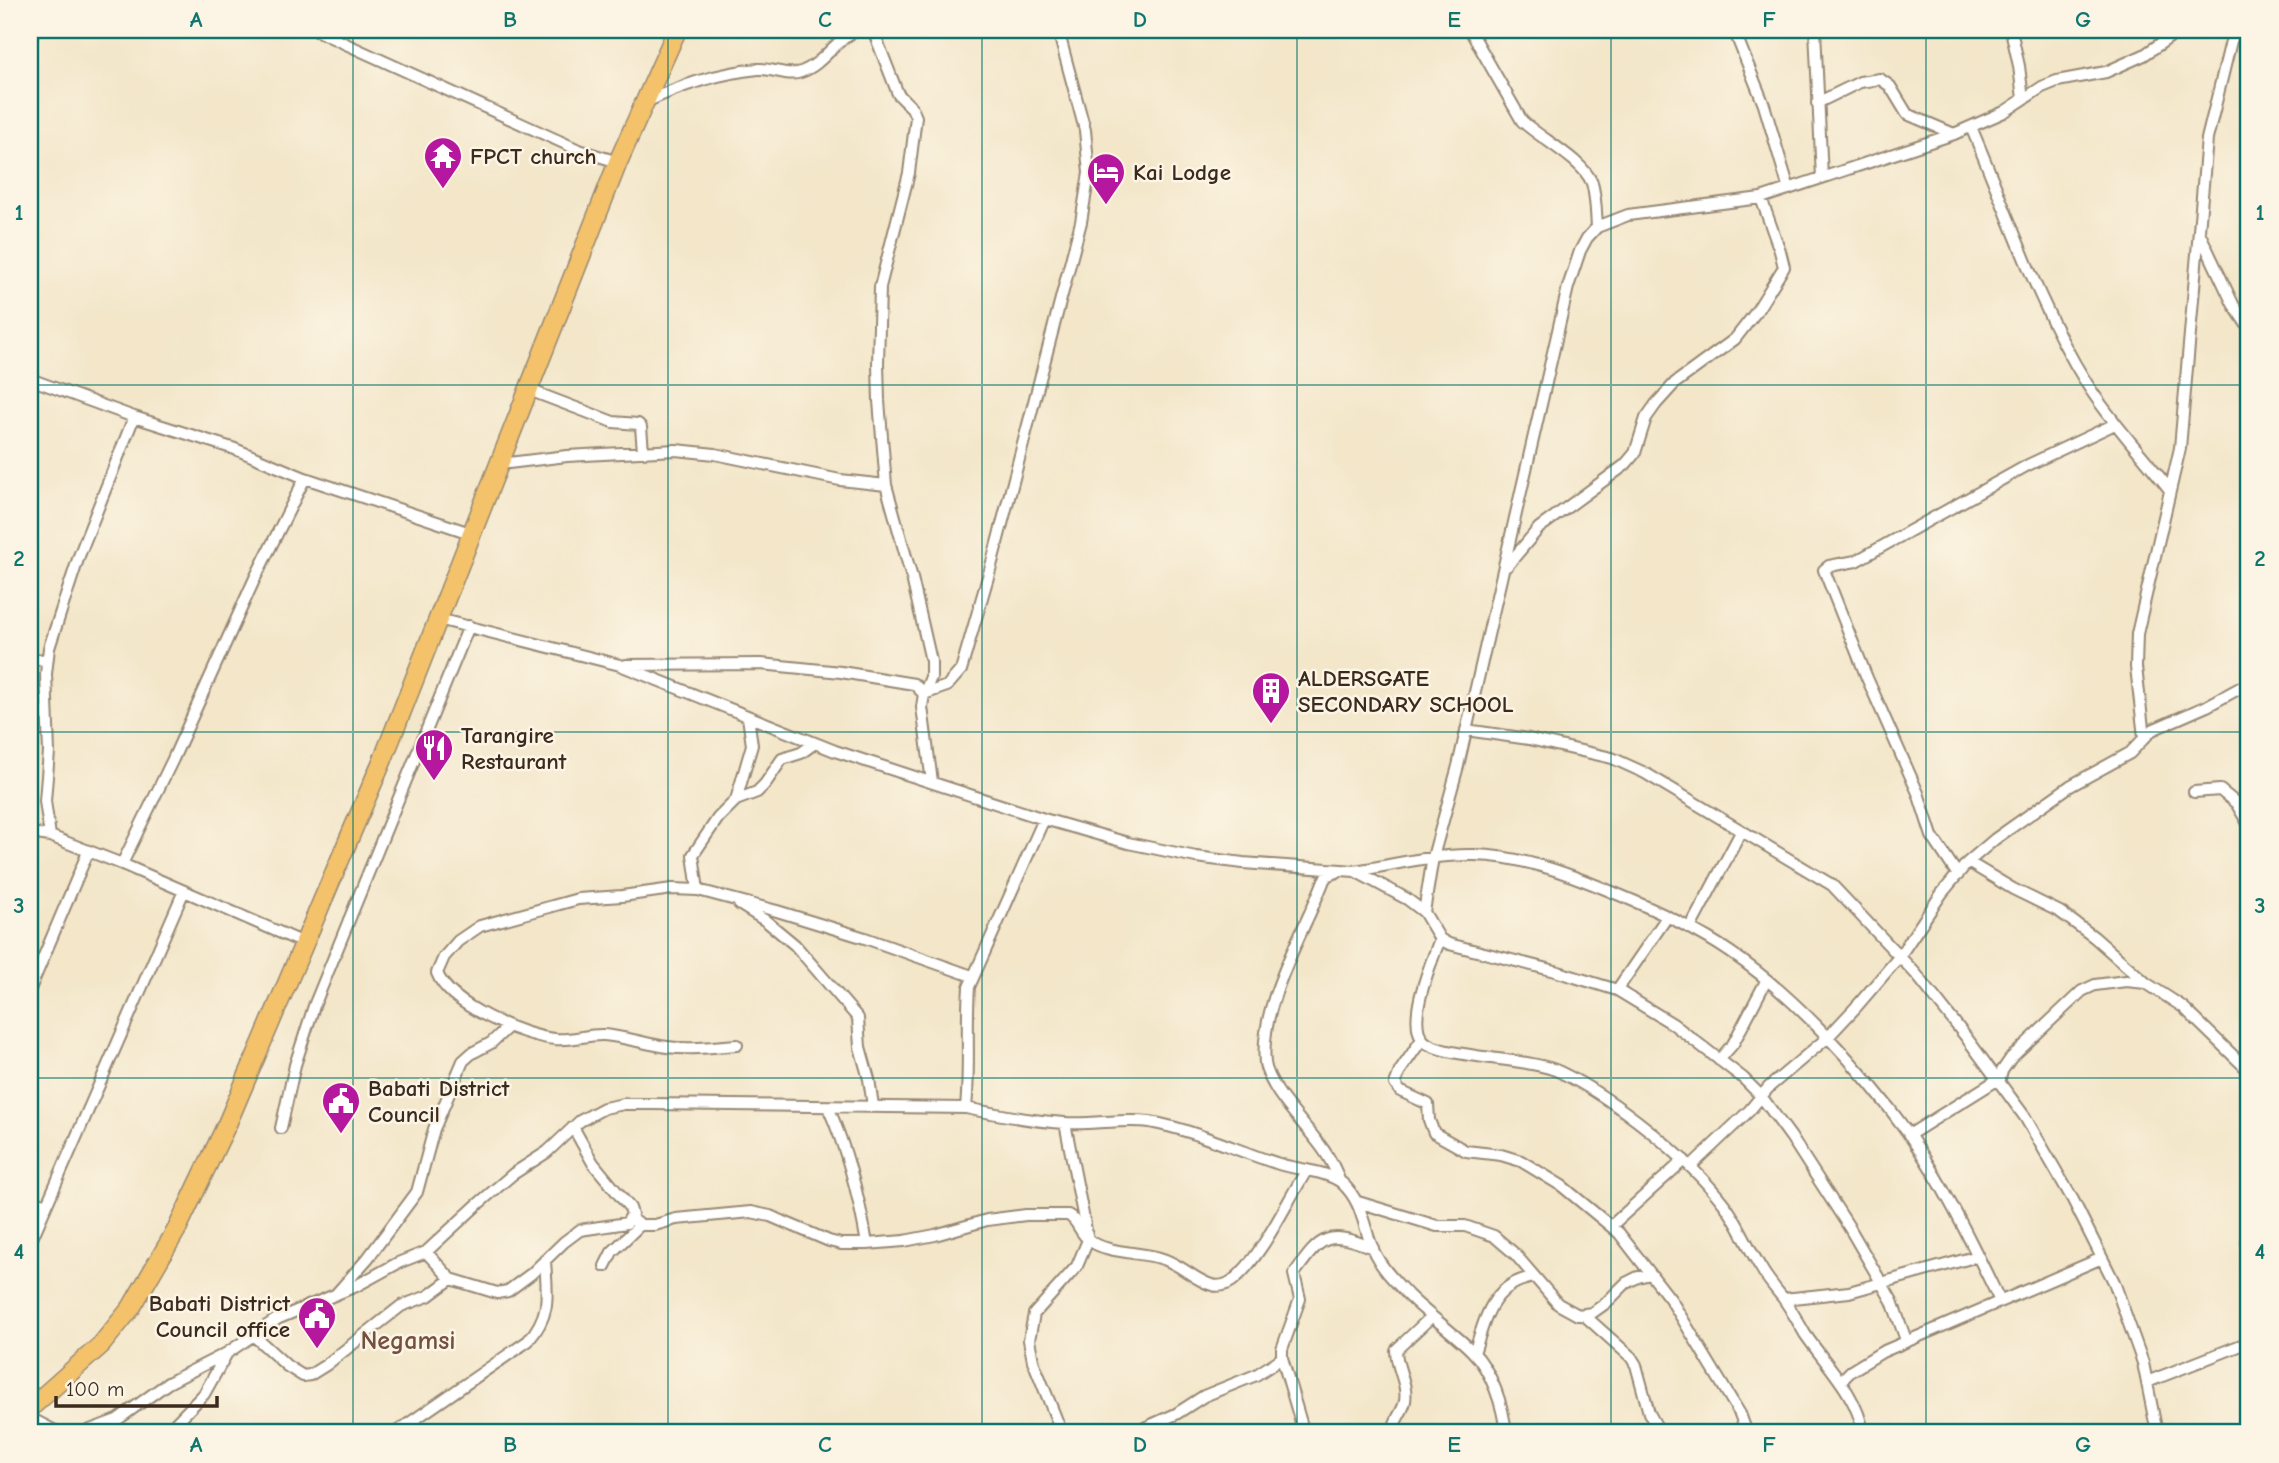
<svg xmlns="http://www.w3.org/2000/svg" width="2279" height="1463" viewBox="0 0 2279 1463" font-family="'Comic Neue',sans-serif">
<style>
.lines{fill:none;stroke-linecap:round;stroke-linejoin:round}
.minor-casing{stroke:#978874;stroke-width:14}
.trunk-casing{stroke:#978874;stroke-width:21}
.minor{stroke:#fff;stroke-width:10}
.trunk{stroke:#f3c26a;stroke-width:18}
.grid{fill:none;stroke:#0f766e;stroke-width:2;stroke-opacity:0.55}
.labels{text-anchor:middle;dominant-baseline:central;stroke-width:5;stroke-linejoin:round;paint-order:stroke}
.poi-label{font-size:23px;font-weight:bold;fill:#3b2a1e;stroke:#fcf5e5;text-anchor:start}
.quarter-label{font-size:26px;font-weight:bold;fill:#745040;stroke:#fcf5e5}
.neatline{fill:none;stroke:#0f766e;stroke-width:2.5}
.grid-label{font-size:23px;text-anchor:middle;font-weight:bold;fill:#0f766e}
</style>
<rect width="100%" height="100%" fill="#fcf5e5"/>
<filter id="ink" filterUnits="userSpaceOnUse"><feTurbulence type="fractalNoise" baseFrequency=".0143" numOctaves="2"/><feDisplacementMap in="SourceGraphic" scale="14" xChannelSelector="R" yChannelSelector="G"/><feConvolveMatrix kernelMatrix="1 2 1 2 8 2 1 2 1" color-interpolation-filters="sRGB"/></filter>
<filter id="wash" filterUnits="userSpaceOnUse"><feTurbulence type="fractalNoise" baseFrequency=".00686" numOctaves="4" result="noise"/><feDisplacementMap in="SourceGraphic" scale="28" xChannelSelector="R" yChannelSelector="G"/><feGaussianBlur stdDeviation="1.57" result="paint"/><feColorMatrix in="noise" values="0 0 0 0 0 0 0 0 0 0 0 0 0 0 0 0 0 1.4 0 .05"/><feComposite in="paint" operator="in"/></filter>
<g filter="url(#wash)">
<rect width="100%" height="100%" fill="#f3e6c9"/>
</g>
<g filter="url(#ink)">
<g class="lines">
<defs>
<path id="minor" d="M315 30 579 150 618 162
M1470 30 1522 121C1541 139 1583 160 1592 183 1596 197 1596 213 1597 227
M1734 30 1764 105 1789 189
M1815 30 1822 178
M2011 30 2019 66 2023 99
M30 42 34 30
M644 103C679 86 719 73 758 69 773 68 788 77 801 72 824 64 836 38 858 30
M1817 103 1860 82 1880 79 1890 86 1907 114 1954 134
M1971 127C2008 213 2037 304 2087 384 2111 422 2142 454 2169 489
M2199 232 2233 304 2249 328
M30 379 134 417 235 449 305 478 473 534
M529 390 613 422 638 424 641 427 643 451
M500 464 567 456 676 450 715 454 840 480 886 485
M1507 566 1539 528 1625 465 1635 453 1646 418 1656 404 1675 383 1735 339 1756 312 1784 267 1780 251 1761 198
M438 619 620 665 835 751 1044 819 1128 843 1196 857 1243 863 1355 871 1407 899 1424 912 1440 939 1449 944 1555 971 1617 990 1673 1024 1743 1078 1761 1096 1791 1137 1849 1227 1892 1301 1906 1340
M30 659 47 660
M626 665 761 664 841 672 914 684 924 694 931 677V661L912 578 886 485 879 401 878 364 880 287 909 173 916 117 912 108 898 94 873 30
M1466 730 1529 739 1612 758 1645 773 1832 885 1916 974 1966 1037 2025 1117 2073 1200 2114 1282 2143 1363 2157 1433
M2144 737 2136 667 2137 634 2180 448 2207 139 2231 41 2236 30
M932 782 922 707 924 694 947 686 961 670 990 570 1081 222 1089 173 1085 130 1058 30
M2194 792 2220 790 2236 803 2249 825
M736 800 752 745 748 717
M30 833 50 836 122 864 304 943
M50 836 45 801 49 752 46 674 49 648 79 556 134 417
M1968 862 2013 889 2060 912 2094 937 2146 983
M122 864 173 759 255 578 305 478
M1354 871C1394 865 1433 854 1474 855 1524 856 1572 875 1617 894 1656 910 1695 928 1730 952 1794 995 1863 1071 1908 1133 1944 1185 1972 1244 2000 1301
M1337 872 1328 875 1324 880C1304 933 1259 1004 1265 1063 1266 1072 1273 1084 1278 1092 1297 1121 1329 1147 1339 1180
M1958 875 1932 836 1918 793 1867 678 1824 570 1829 566 1856 561 2028 465 2115 424
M698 890 693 855 718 818 736 800 757 792 765 784 782 759 801 753 815 743
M739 904 766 921 795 945 858 1018 860 1047 869 1079 873 1106
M1424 912 1433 857 1458 766 1568 287 1580 251 1587 238 1597 227 1628 215 1761 198 1954 134 2004 112 2042 87 2057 81 2106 72 2144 55 2180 30
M1690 928 1741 832
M1440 939C1432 961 1406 1020 1423 1040 1439 1059 1531 1057 1560 1072 1614 1098 1688 1157 1724 1204 1739 1223 1748 1248 1761 1268 1767 1279 1775 1288 1783 1298 1791 1309 1798 1322 1805 1334 1826 1365 1858 1395 1863 1433
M30 989 88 852
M1617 990 1667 917
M1422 1039 1400 1071 1395 1084 1400 1091 1428 1104 1429 1120 1434 1133 1466 1151 1501 1155 1521 1161 1562 1186 1619 1233 1671 1300 1740 1414 1747 1433
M737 1045C714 1047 690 1050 667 1047 646 1044 625 1037 604 1035 588 1034 571 1041 555 1039 522 1036 449 1005 437 973L444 957 458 941 480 926 578 899 622 896 672 889 698 890 777 911 865 938 972 976
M1719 1060 1733 1044 1766 981
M1999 1083 2002 1071 2011 1058 2082 991 2095 985 2126 981 2146 983 2183 1007 2249 1071
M828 1107C848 1152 859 1196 867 1244
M966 1108C970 1068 966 1027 969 987L1044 819
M281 1128 295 1065 314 1006 469 626
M1909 1135 1997 1080
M1691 1166 1749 1111 1769 1087 1827 1038 1857 1006 1899 957 1942 893 1968 862 1995 839 2070 786 2130 753 2152 730 2207 706 2249 683
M30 1199 46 1205
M1358 1202 1437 1226H1465L1494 1236 1515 1254 1558 1304 1578 1315 1592 1313 1606 1303 1626 1283 1638 1277 1651 1274
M631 1218 640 1225H655L676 1219 751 1212 770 1216 829 1241 841 1244H867L904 1241 935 1235 987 1220 1026 1215H1068C1078 1220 1079 1232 1088 1239 1103 1253 1140 1252 1160 1258 1180 1263 1195 1281 1212 1285 1218 1287 1227 1285 1232 1281 1262 1258 1286 1202 1307 1170
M1611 1226 1684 1160
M2247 1242 2249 1246
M30 1243 183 893
M426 1252 451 1279 497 1293 508 1291 531 1274 564 1242 580 1230 627 1223 632 1214 630 1208 593 1163 573 1127
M605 1266 612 1252 640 1225
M337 1293 368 1258 417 1192 434 1129 463 1061 472 1053 491 1043 509 1026
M1784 1299 1849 1292 1978 1256
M1584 1315 1631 1357 1636 1365 1649 1413 1660 1433
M253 1335 287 1366 303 1376 310 1375 326 1365 401 1306 428 1296 451 1279
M1474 1353C1486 1317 1491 1285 1533 1277
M1841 1381 1851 1371 1882 1352 2102 1258
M2147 1382 2249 1342
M30 1418 59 1433
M82 1433 117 1420 168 1383 227 1353 277 1319 356 1286 398 1263 426 1252 478 1204 513 1174 547 1152 580 1121 604 1108 624 1104H651L966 1108C999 1115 1032 1121 1065 1123 1094 1125 1122 1118 1150 1122 1194 1130 1235 1150 1276 1163 1295 1170 1327 1170 1342 1183 1364 1203 1363 1229 1375 1254 1383 1270 1396 1282 1408 1295 1428 1315 1452 1331 1472 1351 1492 1371 1503 1406 1506 1433
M166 1433 204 1394 227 1353
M395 1433 528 1341C552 1313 547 1295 545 1260
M1062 1433 1033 1361 1029 1340 1034 1314 1077 1266 1088 1240 1065 1123
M1133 1433 1176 1414 1204 1396 1256 1375 1282 1358
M1304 1433 1282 1358V1349L1300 1299 1294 1274C1322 1235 1327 1230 1373 1248
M1393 1433C1393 1420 1403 1413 1405 1401 1408 1383 1396 1368 1396 1350L1431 1317"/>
<path id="trunk" d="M30 1408 101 1345 131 1308 177 1229 227 1124 383 759 618 162 677 30"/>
</defs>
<!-- minor casing -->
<use href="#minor" class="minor-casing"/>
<!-- trunk casing -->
<use href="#trunk" class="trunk-casing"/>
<!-- minor -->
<use href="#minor" class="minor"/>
<!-- trunk -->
<use href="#trunk" class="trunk"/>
</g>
</g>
<!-- grid -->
<path class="grid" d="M353 30V1433M668 30V1433M982 30V1433M1297 30V1433M1611 30V1433M1926 30V1433M30 385H2249M30 732H2249M30 1078H2249"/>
<!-- icons -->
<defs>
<symbol id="temple-pin" viewBox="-11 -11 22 30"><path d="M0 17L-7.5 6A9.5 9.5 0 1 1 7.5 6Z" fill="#b5179e" stroke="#fcf5e5"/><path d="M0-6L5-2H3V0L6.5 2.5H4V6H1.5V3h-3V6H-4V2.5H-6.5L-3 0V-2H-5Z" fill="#fff"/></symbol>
<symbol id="hotel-pin" viewBox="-11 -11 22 30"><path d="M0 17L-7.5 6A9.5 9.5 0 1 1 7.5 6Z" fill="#b5179e" stroke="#fcf5e5"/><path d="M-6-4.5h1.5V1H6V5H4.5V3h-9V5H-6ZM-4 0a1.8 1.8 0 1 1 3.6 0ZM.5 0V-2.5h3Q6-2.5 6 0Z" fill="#fff"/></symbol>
<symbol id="building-pin" viewBox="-11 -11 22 30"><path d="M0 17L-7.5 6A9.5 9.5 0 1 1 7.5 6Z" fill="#b5179e" stroke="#fcf5e5"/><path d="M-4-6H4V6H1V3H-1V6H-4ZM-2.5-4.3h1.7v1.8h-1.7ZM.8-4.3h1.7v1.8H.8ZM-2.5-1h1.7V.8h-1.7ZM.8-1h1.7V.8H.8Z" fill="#fff"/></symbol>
<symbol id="restaurant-pin" viewBox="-11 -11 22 30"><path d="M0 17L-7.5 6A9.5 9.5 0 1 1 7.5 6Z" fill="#b5179e" stroke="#fcf5e5"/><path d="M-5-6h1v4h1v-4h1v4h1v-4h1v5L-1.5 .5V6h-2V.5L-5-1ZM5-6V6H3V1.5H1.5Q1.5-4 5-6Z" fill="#fff"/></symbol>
<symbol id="civic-pin" viewBox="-11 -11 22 30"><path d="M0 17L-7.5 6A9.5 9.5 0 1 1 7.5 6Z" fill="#b5179e" stroke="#fcf5e5"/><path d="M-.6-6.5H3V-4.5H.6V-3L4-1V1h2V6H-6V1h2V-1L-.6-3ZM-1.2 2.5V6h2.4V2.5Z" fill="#fff"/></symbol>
</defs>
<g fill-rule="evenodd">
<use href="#temple-pin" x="421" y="134" width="44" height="60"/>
<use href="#hotel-pin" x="1084" y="150" width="44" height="60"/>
<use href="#building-pin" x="1249" y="669" width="44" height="60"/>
<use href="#restaurant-pin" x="412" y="726" width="44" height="60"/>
<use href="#civic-pin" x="319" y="1079" width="44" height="60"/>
<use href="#civic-pin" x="295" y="1294" width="44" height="60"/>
</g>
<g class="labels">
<!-- poi labels -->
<g class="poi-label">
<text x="470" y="156">FPCT church</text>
<text x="1133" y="172">Kai Lodge</text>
<text x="1298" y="678">ALDERSGATE<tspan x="1298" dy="26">SECONDARY SCHOOL</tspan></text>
<text x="461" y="735">Tarangire<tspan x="461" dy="26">Restaurant</tspan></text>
<text x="368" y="1088">Babati District<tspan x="368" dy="26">Council</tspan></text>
<text x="290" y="1303" text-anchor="end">Babati District<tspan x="290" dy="26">Council office</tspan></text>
</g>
<!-- quarter labels -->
<g class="quarter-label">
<text x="408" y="1341">Negamsi</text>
</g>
</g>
<!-- margin -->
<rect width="2279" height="1463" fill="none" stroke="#fcf5e5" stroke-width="77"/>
<!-- scale -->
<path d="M56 1396v10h161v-10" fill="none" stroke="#3b2a1e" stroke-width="3.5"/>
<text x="66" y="1396" font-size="21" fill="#3b2a1e" stroke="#fcf5e5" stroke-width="5" paint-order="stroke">100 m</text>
<rect x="38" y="38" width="2202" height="1386" class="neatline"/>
<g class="grid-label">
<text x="196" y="27">A</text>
<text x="510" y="27">B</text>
<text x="825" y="27">C</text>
<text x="1140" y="27">D</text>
<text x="1454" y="27">E</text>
<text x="1769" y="27">F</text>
<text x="2083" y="27">G</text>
<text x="19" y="220">1</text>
<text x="2260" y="220">1</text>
<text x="19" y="566">2</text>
<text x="2260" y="566">2</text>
<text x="19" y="913">3</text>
<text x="2260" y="913">3</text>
<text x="19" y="1259">4</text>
<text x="2260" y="1259">4</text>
<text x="196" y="1452">A</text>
<text x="510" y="1452">B</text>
<text x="825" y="1452">C</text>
<text x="1140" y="1452">D</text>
<text x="1454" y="1452">E</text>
<text x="1769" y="1452">F</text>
<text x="2083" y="1452">G</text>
</g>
</svg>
